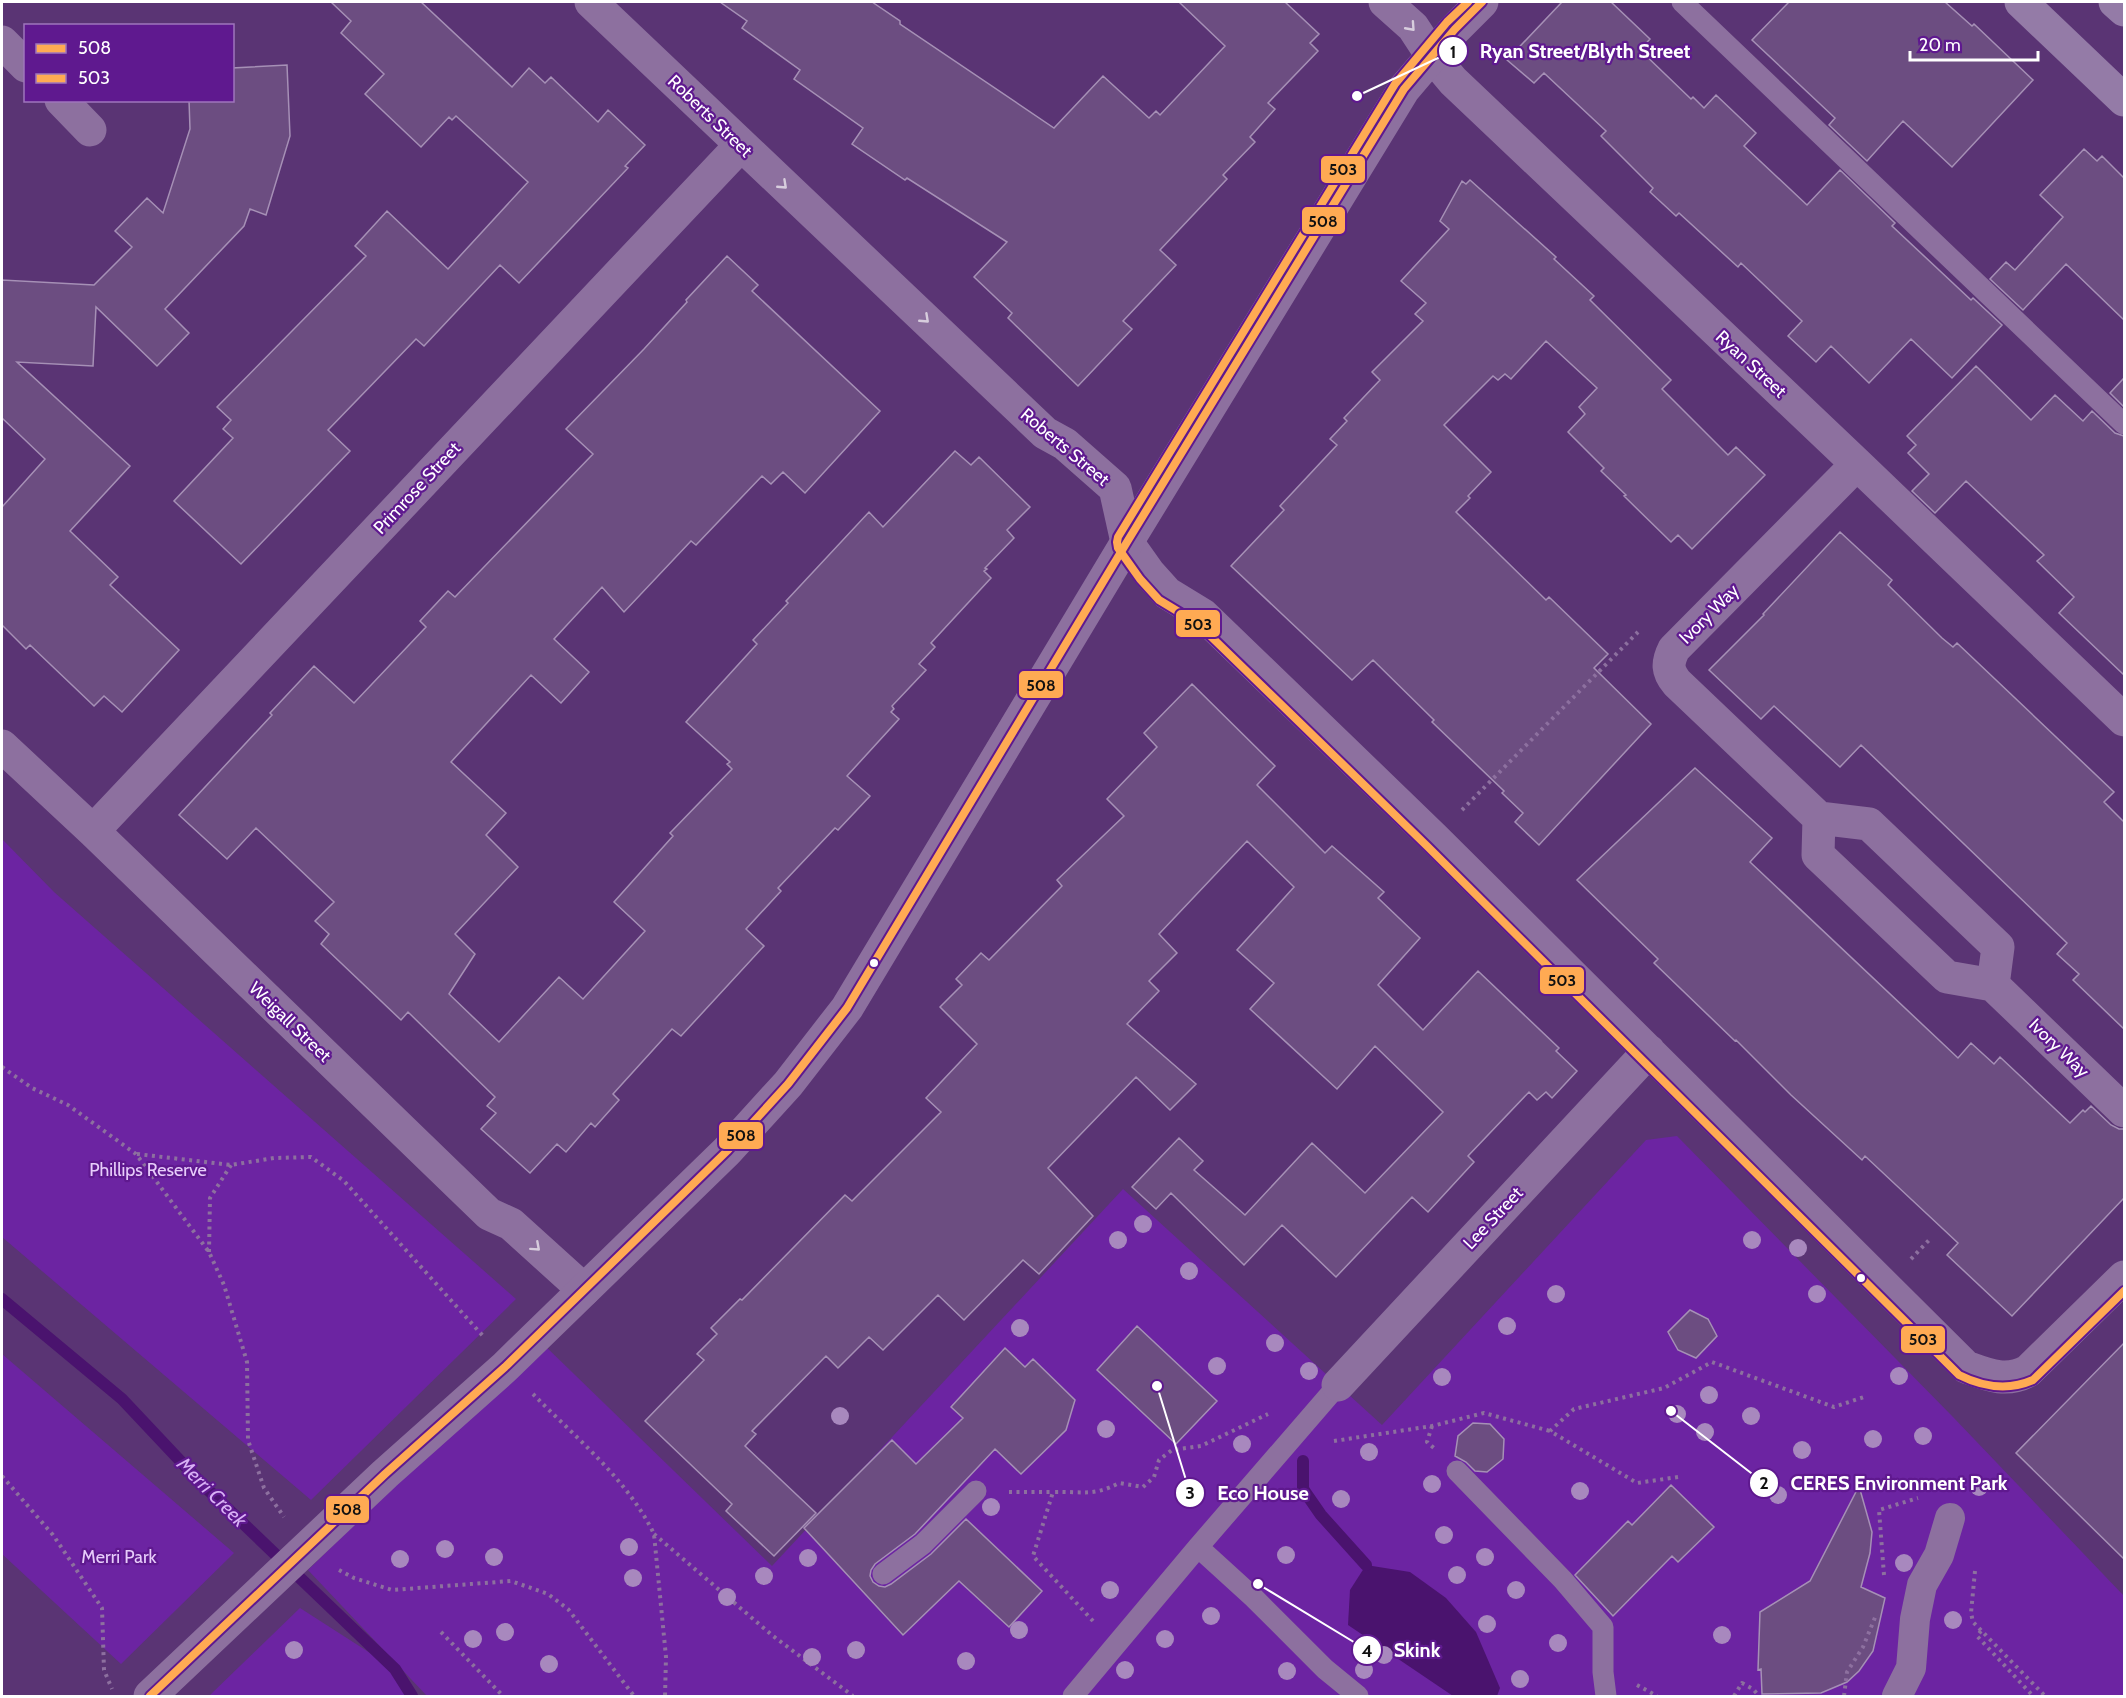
<svg xmlns="http://www.w3.org/2000/svg" width="2126" height="1698" viewBox="0 0 2126 1698" font-family="Cabin,sans-serif">
<style>
.green{fill:#6c24a2}
.water{fill:#4a136e}
.lines{fill:none;stroke-linecap:round;stroke-linejoin:round}
.stream{stroke:#4a136e;stroke-width:12}
.building{fill:#6c4d81;stroke:#a690b6;stroke-width:1.5}
.path{stroke:#8d709f;stroke-width:4;stroke-dasharray:3 4.5;stroke-linecap:butt}
.service{stroke:#8d709f;stroke-width:21}
.pedestrian{stroke:#8d709f;stroke-width:30}
.minor{stroke:#8d709f;stroke-width:33}
.tertiary{stroke:#8d709f;stroke-width:33}
.primary{stroke:#947ba7;stroke-width:33}
.bus-1-casing{stroke:#5f198f;stroke-width:12}
.bus-2-casing{stroke:#5f198f;stroke-width:12}
.bus-1{stroke:#ffaa53;stroke-width:8}
.bus-2{stroke:#ffaa53;stroke-width:8}
.tree{fill:#a888be}
.oneway{stroke:#d7cddd}
.bus-dot{fill:#fff;stroke:#5f198f;stroke-width:2}
.labels{text-anchor:middle;dominant-baseline:central;stroke-width:4.5;stroke-linejoin:round;paint-order:stroke}
.street-label{font-size:18px;fill:#fff;stroke:#5f198f}
.park-label{font-size:18px;fill:#e7cdfb;stroke:#5f198f}
.water-label{font-size:20px;font-style:italic;fill:#d9b2f6;stroke:#5f198f}
.leader{fill:none;stroke:#fff;stroke-width:2}
.callout-dot{fill:#fff;stroke:#5f198f;stroke-width:2}
.mark-label{font-size:18px;text-anchor:middle;font-weight:bold;fill:#111}
.callout-label{font-size:20px;text-anchor:middle;font-weight:bold;fill:#fff;stroke:#5f198f;stroke-width:4.5;stroke-linejoin:round;paint-order:stroke}
.line-badge{stroke:#5f198f;stroke-width:2}
.pale-badge-label{font-size:16px;text-anchor:middle;font-weight:bold;fill:#111}
</style>
<rect width="100%" height="100%" fill="#5a3474"/>
<!-- green -->
<path class="green" d="M2 839 54 892 516 1299 311 1500 2 1237Z
M1677 1136 1953 1417 2124 1596V1696H427L308 1570 541 1342 772 1566 1123 1189 1382 1425 1646 1140Z
M2 1354 234 1553 121 1664 2 1554Z
M300 1608 395 1669 412 1696H209Z"/>
<!-- water -->
<path class="water" d="M1366 1565 1410 1572 1446 1598 1476 1632 1500 1688 1497 1696H1453L1348 1625 1350 1590Z"/>
<g class="lines">
<!-- stream -->
<path class="stream" d="M2 1299 122 1399 202 1484 395 1669 412 1696
M1303 1461V1489L1321 1515 1366 1565"/>
</g>
<!-- building -->
<path class="building" d="M331 2H421L512 87 529 68 545 83 551 77 598 122 608 110 645 145 625 166 628 168 519 283 500 265 424 346 416 339 328 430 350 451 241 564 174 501 233 438 223 429 231 420 217 407 366 256 355 246 387 211 448 269 528 182 456 116 452 120 449 117 421 147 365 94 384 74 341 33 351 21Z
M720 2H872L900 21V24L1054 128 1103 76 1149 118 1156 111 1160 115 1225 46 1179 2H1285L1319 34 1310 43 1318 51 1268 103 1275 109 1250 137 1255 142 1223 175 1227 179 1160 250 1176 265 1123 321 1132 329 1078 386 1008 318 1012 313 974 277 1007 242 907 178 905 180 852 144 863 128 794 79 800 70 742 28 747 21Z
M1562 2H1611L1650 39 1640 50 1691 99 1693 97 1704 108 1716 95 1756 133 1744 146 1807 205 1840 170 1895 223 1892 226 1971 300 1973 298 2002 325 1952 378 1911 339 1869 383 1831 346 1816 362 1788 336 1802 321 1741 263 1738 267 1679 213 1676 216 1650 192 1653 188 1601 136 1606 131 1544 73 1534 83 1507 60Z
M1789 2H1945L1972 26 1974 24 2033 80 1952 167 1903 121 1867 161 1829 125 1835 118 1752 40Z
M287 65 290 136 266 215 250 209 244 226 165 309 189 333 157 366 96 307 93 366 17 362 130 466 70 531 118 577 110 585 179 650 122 712 104 696 94 706 30 645 26 649 2 625V507L45 459 2 418V280L94 285 132 247 115 231 147 198 163 213 190 129 189 100H232V68Z
M2084 149 2097 161 2102 156 2124 178V320L2066 264 2023 310 1990 279 2006 262 2015 270 2063 217 2040 195Z
M1470 180 1556 257 1554 259 1594 296 1590 300 1671 380 1662 389 1728 455 1736 447 1765 475 1692 549 1678 535 1671 542 1624 496 1626 495 1601 471 1604 468 1568 432 1585 414 1579 407 1597 388 1546 341 1511 379 1505 374 1498 380 1493 376 1444 425 1491 472 1468 496 1470 498 1456 512 1546 600 1549 597 1608 654 1594 668 1651 724 1539 845 1515 822 1523 813 1502 793 1504 791 1432 722 1434 720 1373 660 1352 680 1231 566 1284 510 1280 506 1337 445 1330 439 1347 421 1344 418 1380 380 1372 372 1423 321 1415 314 1426 303 1401 281 1449 229 1440 221 1462 181 1466 184Z
M727 256 758 285 752 291 880 411 805 493 783 472 771 484 762 476 696 545 691 541 624 612 602 587 554 639 589 672 561 703 531 675 451 762 506 813 486 835 518 867 455 934 475 954 449 994 499 1042 559 977 583 999 645 931 614 902 673 836 670 833 732 769 727 764 730 762 686 722 757 644 753 640 788 603 786 601 869 512 883 527 955 451 971 465 979 457 1030 507 1007 530 1014 538 985 568 987 569 984 571 991 578 931 643 935 647 919 664 926 670 892 706 894 709 891 712 899 719 847 776 870 796 838 830 835 828 778 888 781 891 746 929 764 946 681 1036 672 1029 613 1094 619 1100 595 1127 591 1123 566 1152 557 1144 530 1173 481 1129 496 1113 487 1106 495 1097 408 1012 401 1020 321 944 329 934 315 921 334 902 256 828 227 859 179 815 272 715 270 713 314 666 354 703 426 627 420 621 448 591 455 597 593 454 566 429 644 349 687 302 686 300Z
M1976 366 2031 420 2055 395 2083 421 2092 411 2115 433 2124 436V675L2059 613 2074 597 2037 561 2044 555 1966 481 1935 513 1912 491 1929 474 1908 453 1916 445 1907 436Z
M2124 378V407L2110 393Z
M1840 532 1892 580 1888 585 1942 638 1953 647 1957 643 2114 792 2104 802 2124 822V1029L2073 980 2079 974 2057 954 2067 943 1861 745 1840 767 1774 706 1761 719 1709 670 1764 615 1763 614Z
M1192 684 1275 766 1257 785 1325 853 1332 846 1384 892 1378 898 1420 938 1378 985 1423 1030 1478 971 1559 1048 1556 1051 1577 1071 1552 1098 1546 1092 1537 1100 1529 1092 1468 1156 1474 1162 1428 1212 1412 1197 1336 1277 1282 1225 1244 1265 1171 1193 1156 1209 1132 1187 1179 1138 1203 1161 1194 1170 1245 1215 1312 1143 1365 1193 1443 1112 1375 1046 1337 1089 1250 1009 1274 983 1237 950 1294 887 1247 841 1159 934 1177 953 1149 981 1159 991 1127 1024 1196 1084 1170 1110 1136 1077 1048 1168 1093 1216 1039 1274 1023 1260 964 1320 938 1295 883 1350 869 1337 838 1368 826 1356 752 1431 756 1434 745 1446 816 1513 774 1556 726 1511 732 1504 645 1421 704 1360 697 1354 717 1334 711 1328 740 1299 742 1300 845 1195 852 1201 941 1112 926 1098 977 1044 940 1007 962 985 956 979 981 953 989 960 1062 886 1057 880 1124 816 1107 799 1157 747 1144 733Z
M1695 768 1772 838 1750 862 1958 1058 1971 1043 1994 1064 2000 1057 2070 1123 2083 1110 2085 1112 2091 1106 2111 1125 2119 1129H2124V1198L2012 1316 1947 1255 1958 1243 1865 1156 1862 1160 1791 1095 1736 1040 1735 1041 1654 963 1658 959 1577 880Z
M1690 1310 1708 1319 1717 1336 1696 1358 1678 1350 1668 1332Z
M1137 1326 1217 1401 1176 1444 1097 1370Z
M2124 1343V1559L2016 1453Z
M1005 1348 1025 1367 1033 1359 1075 1400 1066 1430 1021 1474 995 1449 915 1534 875 1564 871 1570 870 1576 873 1582 879 1586 885 1587 891 1584 931 1554 966 1519 1042 1591 1009 1627 959 1581 903 1635 804 1528 892 1440 916 1464 963 1418 951 1407Z
M1473 1423 1490 1424 1504 1439 1503 1459 1487 1472 1475 1471 1466 1462 1455 1456 1458 1436Z
M1671 1485 1714 1527 1678 1562 1672 1556 1613 1616 1575 1575 1628 1521 1632 1525Z
M1859 1486 1872 1532 1870 1553 1861 1587 1885 1598 1873 1651 1859 1671 1847 1682 1821 1693 1762 1694 1761 1669 1758 1670 1760 1612 1810 1581Z"/>
<g class="lines">
<!-- path -->
<path class="path" d="M1462 810 1638 632
M2 1067 32 1088 68 1105 136 1154 209 1252 224 1285 247 1362 248 1440 264 1488 284 1517
M137 1154 231 1165 274 1158 311 1157 344 1181 483 1336
M209 1252 210 1198 231 1165
M1911 1259 1931 1238
M533 1394C575 1437 628 1480 654 1534L666 1657 665 1696
M1432 1426 1427 1442 1435 1449
M1334 1441 1432 1426 1484 1413 1550 1431
M2 1476 53 1535 102 1608 104 1670 112 1689
M1678 1477 1637 1483 1550 1431 1574 1409 1664 1388 1712 1362 1834 1407 1864 1397
M1009 1492H1053
M654 1534 773 1636 853 1696
M339 1570 354 1578 392 1590 511 1581 548 1594 568 1609 634 1696
M1975 1571 1971 1613 1973 1622 2045 1696
M1884 1575 1879 1510 1918 1498
M1093 1621 1033 1556 1053 1492C1081 1491 1093 1497 1119 1483L1143 1487 1154 1477 1159 1460 1172 1450 1201 1446 1268 1414
M1981 1631 1977 1636 2033 1696
M441 1632 503 1696
M1637 1685 1657 1696
M1734 1696 1742 1683 1753 1689 1759 1696
M1844 1696 1847 1672 1863 1647 1876 1615"/>
<!-- service -->
<path class="service" d="M1682 2 2124 424
M1457 1471 1563 1580 1603 1627V1672L1606 1696
M1198 1547 1254 1598 1325 1669 1358 1696
M883 1574 923 1544 976 1491
M1073 1696 1198 1547 1338 1385"/>
<!-- pedestrian -->
<path class="pedestrian" d="M1897 1696 1911 1668 1915 1619 1922 1585 1939 1555 1950 1518"/>
<!-- minor -->
<path class="minor" d="M591 2 1045 433 1065 444 1115 488 1127 542 1149 573 1167 593 1203 615 1434 838 1966 1367C1988 1375 2006 1383 2028 1371L2124 1277
M1385 2 1413 27 1432 56 1453 81 1857 464 2124 720
M2 42 26 66
M61 100 90 130
M2 746 93 831 489 1214 511 1224 584 1290
M1819 818 1869 824 1998 947 1993 985 1947 977 1818 855Z
M1819 818 1677 683C1667 671 1667 663 1674 649L1857 464
M93 831 741 145
M1993 985 2124 1111
M1338 1385 1649 1051"/>
<!-- tertiary -->
<path class="tertiary" d="M150 1696 385 1474 505 1367 727 1151 788 1084 847 1008 1127 542 1404 89 1455 29 1482 2"/>
<!-- primary -->
<path class="primary" d="M2021 2 2124 100
M2115 2 2124 10"/>
<defs>
<path id="bus-1" d="M150 1696 385 1474 505 1367 727 1151 788 1084 847 1008 1127 542 1404 89 1455 29 1482 2"/>
<path id="bus-2" d="M1468 2 1447 22 1395 84 1118 537 1117 542 1118 548 1140 579 1159 600 1197 623 1427 846 1959 1375C1983 1387 2008 1391 2033 1380L2124 1291"/>
</defs>
<!-- bus-1 casing -->
<use href="#bus-1" class="bus-1-casing"/>
<!-- bus-2 casing -->
<use href="#bus-2" class="bus-2-casing"/>
<!-- bus-1 -->
<use href="#bus-1" class="bus-1"/>
<!-- bus-2 -->
<use href="#bus-2" class="bus-2"/>
</g>
<!-- trees -->
<g class="tree">
<circle cx="1143" cy="1224" r="9"/>
<circle cx="1118" cy="1240" r="9"/>
<circle cx="1752" cy="1240" r="9"/>
<circle cx="1798" cy="1248" r="9"/>
<circle cx="1189" cy="1271" r="9"/>
<circle cx="1556" cy="1294" r="9"/>
<circle cx="1817" cy="1294" r="9"/>
<circle cx="1507" cy="1326" r="9"/>
<circle cx="1020" cy="1328" r="9"/>
<circle cx="1275" cy="1343" r="9"/>
<circle cx="1217" cy="1366" r="9"/>
<circle cx="1309" cy="1371" r="9"/>
<circle cx="1899" cy="1376" r="9"/>
<circle cx="1442" cy="1377" r="9"/>
<circle cx="1709" cy="1395" r="9"/>
<circle cx="1677" cy="1414" r="9"/>
<circle cx="840" cy="1416" r="9"/>
<circle cx="1751" cy="1416" r="9"/>
<circle cx="1106" cy="1429" r="9"/>
<circle cx="1705" cy="1432" r="9"/>
<circle cx="1923" cy="1436" r="9"/>
<circle cx="1873" cy="1439" r="9"/>
<circle cx="1242" cy="1444" r="9"/>
<circle cx="1802" cy="1450" r="9"/>
<circle cx="1369" cy="1452" r="9"/>
<circle cx="1432" cy="1484" r="9"/>
<circle cx="1979" cy="1487" r="9"/>
<circle cx="1580" cy="1491" r="9"/>
<circle cx="1778" cy="1495" r="9"/>
<circle cx="1341" cy="1499" r="9"/>
<circle cx="991" cy="1507" r="9"/>
<circle cx="1444" cy="1535" r="9"/>
<circle cx="629" cy="1547" r="9"/>
<circle cx="445" cy="1549" r="9"/>
<circle cx="1286" cy="1555" r="9"/>
<circle cx="494" cy="1557" r="9"/>
<circle cx="1485" cy="1557" r="9"/>
<circle cx="808" cy="1558" r="9"/>
<circle cx="400" cy="1559" r="9"/>
<circle cx="1904" cy="1563" r="9"/>
<circle cx="1457" cy="1575" r="9"/>
<circle cx="764" cy="1576" r="9"/>
<circle cx="633" cy="1578" r="9"/>
<circle cx="1110" cy="1590" r="9"/>
<circle cx="1516" cy="1590" r="9"/>
<circle cx="727" cy="1597" r="9"/>
<circle cx="1211" cy="1616" r="9"/>
<circle cx="1953" cy="1620" r="9"/>
<circle cx="1487" cy="1624" r="9"/>
<circle cx="1019" cy="1630" r="9"/>
<circle cx="505" cy="1632" r="9"/>
<circle cx="1722" cy="1635" r="9"/>
<circle cx="473" cy="1639" r="9"/>
<circle cx="1165" cy="1639" r="9"/>
<circle cx="1558" cy="1643" r="9"/>
<circle cx="294" cy="1650" r="9"/>
<circle cx="856" cy="1650" r="9"/>
<circle cx="1384" cy="1655" r="9"/>
<circle cx="812" cy="1657" r="9"/>
<circle cx="966" cy="1661" r="9"/>
<circle cx="549" cy="1664" r="9"/>
<circle cx="1125" cy="1670" r="9"/>
<circle cx="1364" cy="1670" r="9"/>
<circle cx="1287" cy="1671" r="9"/>
<circle cx="1520" cy="1679" r="9"/>
</g>
<!-- one-way arrows -->
<defs><path id="oneway-chevron" d="M-2-3.5L2.5 0L-2 3.5" fill="none" stroke-width="1.6" stroke-linecap="round" stroke-linejoin="round" transform="scale(1.5)"/></defs>
<g class="oneway">
<use href="#oneway-chevron" transform="translate(1411 27) rotate(48)"/>
<use href="#oneway-chevron" transform="translate(783 185) rotate(43)"/>
<use href="#oneway-chevron" transform="translate(925 319) rotate(43)"/>
<use href="#oneway-chevron" transform="translate(536 1247) rotate(42)"/>
</g>
<!-- markers -->
<g class="bus-dot">
<circle cx="874" cy="963" r="5"/>
<circle cx="1861" cy="1278" r="5"/>
</g>
<g class="labels">
<!-- street labels -->
<g class="street-label">
<text transform="translate(710 116) rotate(44)">Roberts Street</text>
<text transform="translate(1751 364) rotate(43)">Ryan Street</text>
<text transform="translate(1065 447) rotate(40)">Roberts Street</text>
<text transform="translate(417 488) rotate(-47)">Primrose Street</text>
<text transform="translate(1709 614) rotate(-45)">Ivory Way</text>
<text transform="translate(290 1022) rotate(44)">Weigall Street</text>
<text transform="translate(2059 1048) rotate(44)">Ivory Way</text>
<text transform="translate(1493 1218) rotate(-47)">Lee Street</text>
</g>
<!-- park labels -->
<g class="park-label">
<text x="148" y="1170">Phillips Reserve</text>
<text x="119" y="1557">Merri Park</text>
</g>
<!-- water labels -->
<g class="water-label">
<text transform="translate(212 1492) rotate(45)">Merri Creek</text>
</g>
</g>
<!-- callouts -->
<path class="leader" d="M1357 96L1453 51M1671 1411L1764 1483M1157 1386L1190 1493M1258 1584L1367 1650"/>
<g class="callout-dot">
<circle cx="1357" cy="96" r="6"/>
<circle cx="1671" cy="1411" r="6"/>
<circle cx="1157" cy="1386" r="6"/>
<circle cx="1258" cy="1584" r="6"/>
<circle cx="1453" cy="51" r="15"/>
<circle cx="1764" cy="1483" r="15"/>
<circle cx="1190" cy="1493" r="15"/>
<circle cx="1367" cy="1650" r="15"/>
</g>
<g class="mark-label">
<text x="1453" y="58">1</text>
<text x="1764" y="1489">2</text>
<text x="1190" y="1499">3</text>
<text x="1367" y="1657">4</text>
</g>
<g class="callout-label">
<text x="1585" y="58">Ryan Street/Blyth Street</text>
<text x="1899" y="1490">CERES Environment Park</text>
<text x="1263" y="1500">Eco House</text>
<text x="1417" y="1657">Skink</text>
</g>
<g class="line-badge">
<rect x="1320" y="155" width="46" height="29" rx="6" fill="#ffaa53"/>
<rect x="1301" y="206" width="45" height="29" rx="6" fill="#ffaa53"/>
<rect x="1175" y="609" width="46" height="29" rx="6" fill="#ffaa53"/>
<rect x="1018" y="670" width="46" height="29" rx="6" fill="#ffaa53"/>
<rect x="1539" y="966" width="46" height="29" rx="6" fill="#ffaa53"/>
<rect x="718" y="1121" width="46" height="29" rx="6" fill="#ffaa53"/>
<rect x="1900" y="1325" width="46" height="29" rx="6" fill="#ffaa53"/>
<rect x="325" y="1495" width="45" height="29" rx="6" fill="#ffaa53"/>
</g>
<g class="pale-badge-label">
<text x="1343" y="175">503</text>
<text x="1323" y="227">508</text>
<text x="1198" y="630">503</text>
<text x="1041" y="691">508</text>
<text x="1562" y="986">503</text>
<text x="741" y="1141">508</text>
<text x="1923" y="1345">503</text>
<text x="347" y="1515">508</text>
</g>
<!-- border -->
<rect width="2126" height="1698" fill="none" stroke="#ffffff" stroke-width="6"/>
<!-- legend -->
<rect x="24" y="24" width="210" height="78" fill="#5f198f" stroke="#9f75bc" stroke-width="1.5"/>
<rect x="36" y="44" width="30" height="9" fill="#ffaa53" stroke="#9f75bc" stroke-width="1.5"/>
<text x="78" y="54" font-size="18" fill="#ffffff">508</text>
<rect x="36" y="74" width="30" height="9" fill="#ffaa53" stroke="#9f75bc" stroke-width="1.5"/>
<text x="78" y="84" font-size="18" fill="#ffffff">503</text>
<!-- scale -->
<path d="M1910 51v9h128v-9" fill="none" stroke="#ffffff" stroke-width="3"/>
<text x="1919" y="51" font-size="18" fill="#ffffff" stroke="#5f198f" stroke-width="4.5" paint-order="stroke">20 m</text>
</svg>
